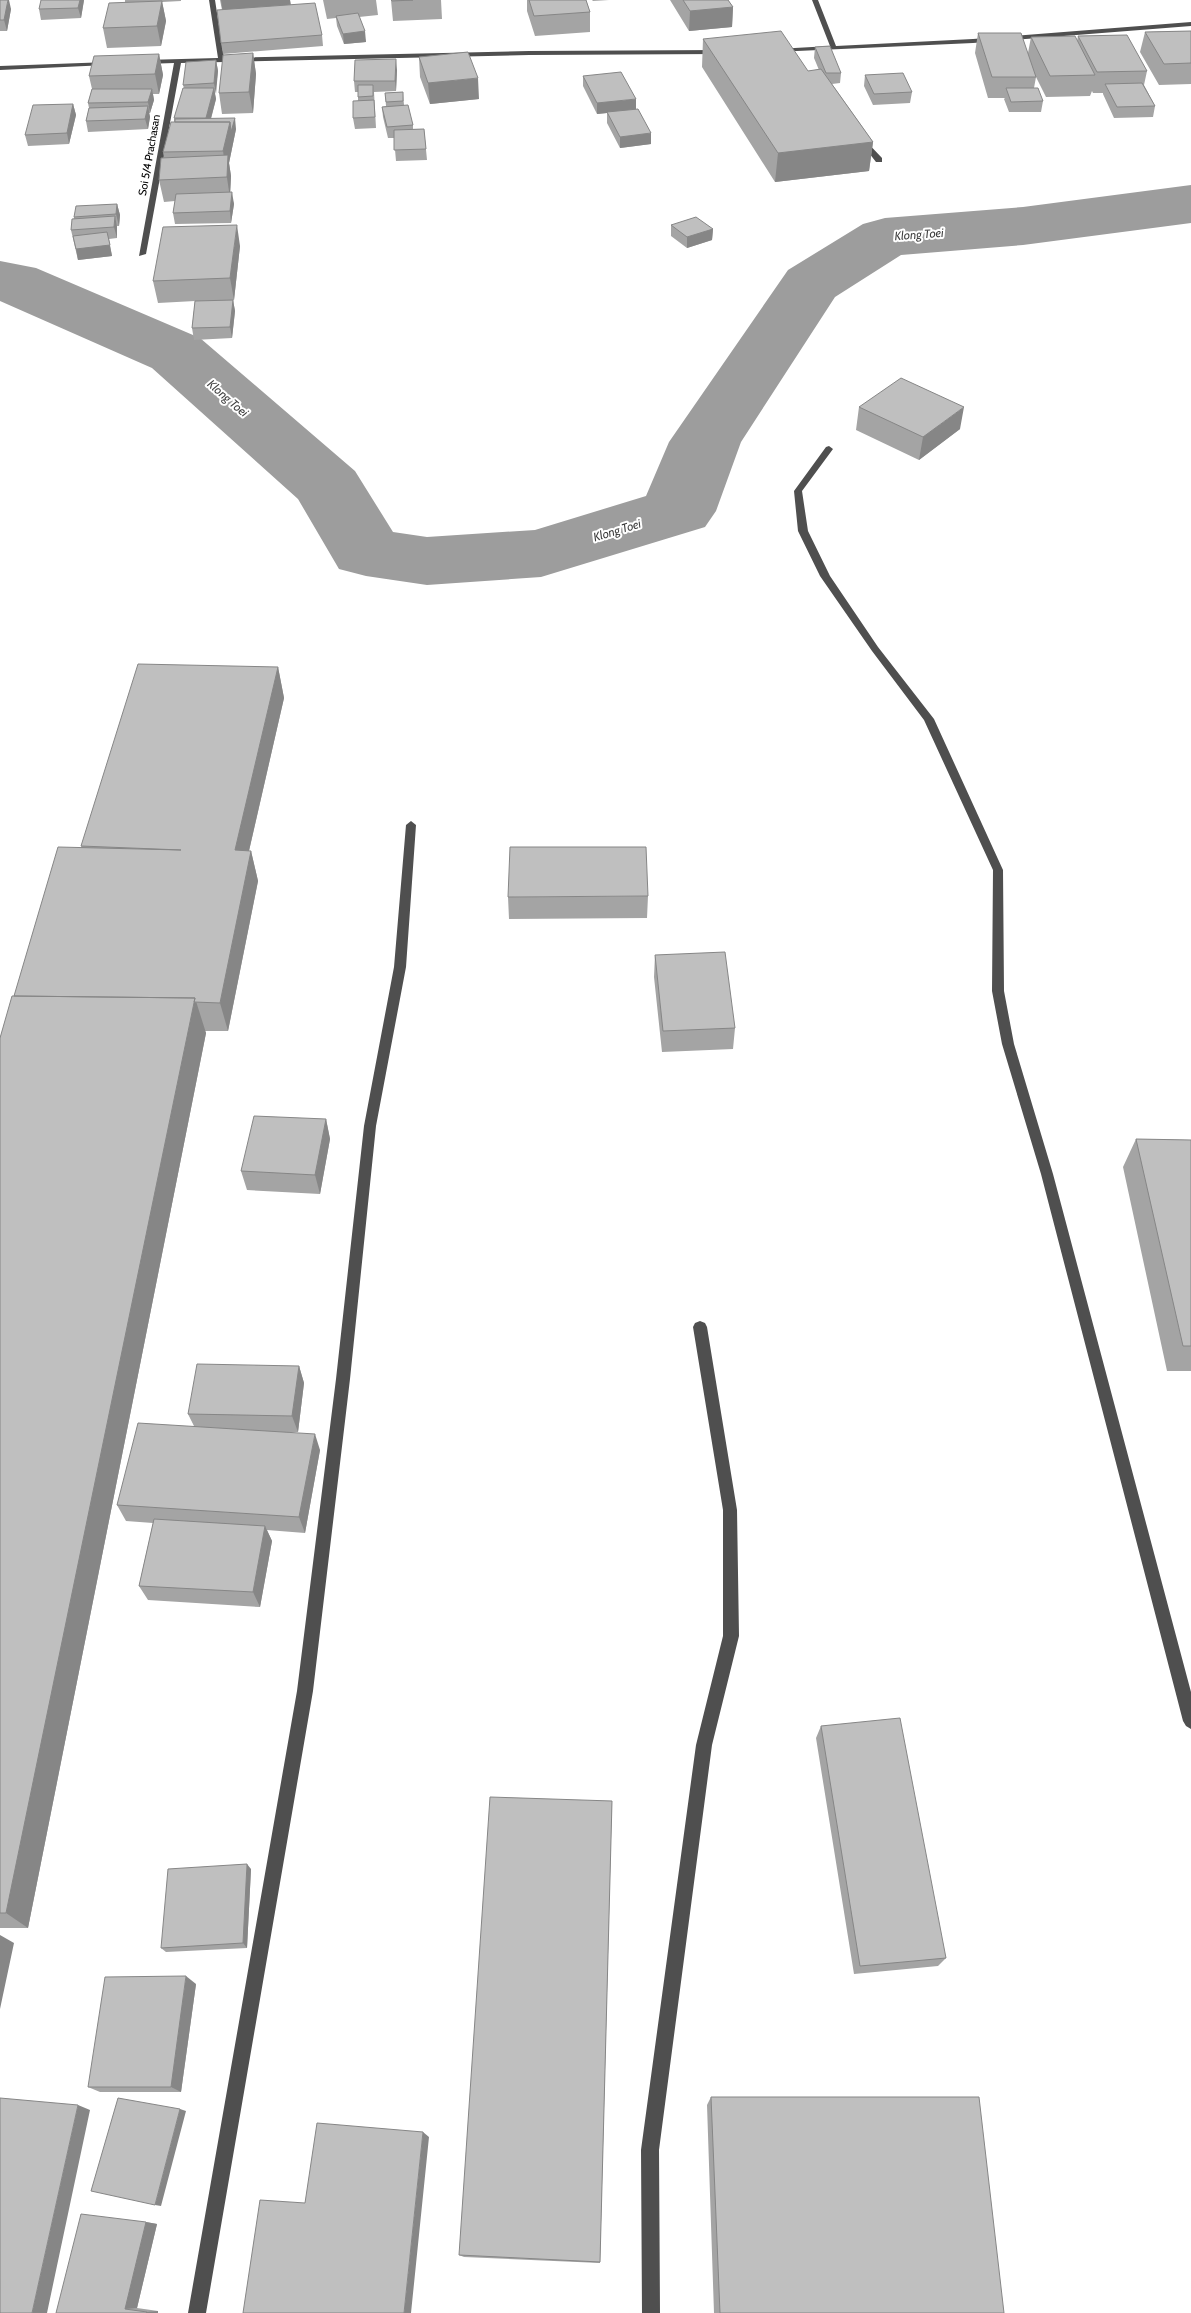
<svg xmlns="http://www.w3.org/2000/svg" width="1191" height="2313" viewBox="0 0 1191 2313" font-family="Cabin,sans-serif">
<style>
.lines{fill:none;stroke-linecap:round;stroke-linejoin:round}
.river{fill:#9d9d9d;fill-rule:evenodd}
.minor{fill:#4f4f4f;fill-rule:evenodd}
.wall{fill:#a4a4a4}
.shaded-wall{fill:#868686}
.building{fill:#bfbfbf;stroke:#868686}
.labels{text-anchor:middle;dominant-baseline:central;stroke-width:4;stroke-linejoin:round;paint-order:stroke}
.far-street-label{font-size:11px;fill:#000;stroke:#fff}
.far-water-label{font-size:12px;font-style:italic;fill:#3e3e3e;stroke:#fff}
</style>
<rect width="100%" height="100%" fill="#fff"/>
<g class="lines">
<!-- river -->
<path class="river" d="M1191 185V223L1023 245 901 255 835 297 741 442 716 511 705 527 541 577 427 585 366 576 339 569 298 499 152 368 0 301V261L36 268 200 338 355 471 393 532 427 537 535 530 646 496 669 442 788 270 863 224 885 218 1023 207Z"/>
<!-- minor -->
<path class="minor" d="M209 0H215L224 58 529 51 720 50 723 52 720 54 529 55 181 63 146 254 139 256 174 63 145 64 142 62 145 60 218 58Z
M812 0H818L836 46 973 39 1191 22V26L973 43 775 52V50L777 49 830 46Z
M109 62 110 63 107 65 0 70V66Z
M859 138H863L882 158V162H876L859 140Z
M829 446 833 449 802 491 808 531 830 576 878 647 934 719 1003 870 1004 991 1014 1044 1053 1174 1191 1692V1729L1186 1726 1183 1721 1041 1174 1002 1044 992 991 993 870 924 720 872 651 820 576 798 531 794 491 826 447Z
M411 821 416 825 406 967 376 1126 350 1379 313 1691 206 2313H188L297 1691 336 1379 364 1126 394 967 406 825Z
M700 1321 705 1323 707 1327 737 1510 739 1636 712 1745 659 2150 660 2313H642L641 2150 696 1745 723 1636V1510L693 1327 695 1323Z"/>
</g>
<!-- wall -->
<path class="wall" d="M0 0 11 9 7 31H0Z
M84 0 81 18 41 20 39 9Z
M125 0H181V1L162 2 166 21 161 46 107 48 103 28 125 2Z
M220 0H290L291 5 322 35 323 46 223 54 221 43 222 10Z
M323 0H376L378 15 359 17 366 42 344 44 337 26 336 18 327 19Z
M391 0H441L442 19 393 21Z
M527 0H586L590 12V32L535 36 527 11Z
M592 0H609L593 1Z
M670 0H728L733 7 732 27 689 31Z
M1191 31V84L1159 85 1140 52 1145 32Z
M978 33 1028 53 1031 37 1077 41 1078 36 1147 71 1144 85 1155 106 1153 117 1114 118 1103 94V93H1093L1092 91 1090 96 1046 97 1036 77 1034 88 1043 101 1041 112H1009L1004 99 1005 98H988L975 53Z
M703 39 808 71 819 70 814 58 815 47 841 73 840 83 832 84 873 142 869 171 775 182 702 67Z
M253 53 256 74 253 113 222 114 219 93Z
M159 54 163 75 159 94H153L154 100 150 113H149L150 117 148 129 88 132 86 121 89 108 88 103 92 89 89 76Z
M419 57 479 99 430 104 420 77Z
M216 60 218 71 215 94 216 99 211 119 236 129 229 163 231 176 230 192 234 204 231 223 175 224 173 213 175 201 164 202 159 180 164 158 163 152 174 122V118L184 88 183 85Z
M397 70 396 91 374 92 376 128 355 129 353 118 358 100V92H355L354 81Z
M865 75 912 92 910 103 873 105 864 86Z
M583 76 636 109 651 144 620 148 607 123V113L597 114 583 86Z
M403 92 404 105 413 125V129H424L427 160 396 161 394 138H388L383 117 382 107 386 106 385 93Z
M73 104 76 115 69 144 28 146 25 135Z
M117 204 120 215 119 226H117V238L109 239 112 256 78 260 71 230 74 217Z
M671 225 713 229 712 240 687 248 671 236Z
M240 246 234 300H233L235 311 232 338 194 340 192 328 195 301 158 303 153 281Z
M859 407 960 429 919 460 856 430Z
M278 667 284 698 249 851H251L258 881 228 1031H205L206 1033 28 1928H0V1038L14 996 82 848 81 846Z
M648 896 647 918 509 919 508 897Z
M655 955 735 1028 733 1049 662 1052 654 977Z
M326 1119 330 1139 320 1194 247 1190 241 1171Z
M1136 1139 1191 1140V1371H1167L1123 1167Z
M299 1366 304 1383 298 1432H288L320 1450 305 1533 267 1530 272 1541 260 1607 148 1600 139 1586 153 1523 126 1521 117 1505 194 1426 188 1414Z
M821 1726 946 1958 938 1966 854 1974 816 1738Z
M612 1801 600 2263 464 2257 459 2255Z
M251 1869 247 1948 166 1952 161 1948Z
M196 1984 181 2092H100L88 2087Z
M711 2097 1004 2313H714L707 2105Z
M146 2222 157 2224 137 2308 158 2311V2313H56Z"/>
<!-- shaded-wall -->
<path class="shaded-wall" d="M8 0H9L11 9 7 31 4 20Z
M80 0H84L81 18 78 8Z
M221 0H290L291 8 223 14Z
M162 1 166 21 161 46 157 26Z
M733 7 732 27 689 31 690 11Z
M365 31 366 42 344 44 343 34Z
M253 53 256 74 253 113 249 92Z
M159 54 163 75 159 94 155 74Z
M396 59 397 70 396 91 395 81Z
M216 60 218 71 216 94 214 83Z
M478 78 479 99 430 104 428 83Z
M214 88 216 99 208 129 206 118Z
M152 89 154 100 150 113 148 102Z
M636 99V110L597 114V103Z
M73 104 76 115 69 144 67 133Z
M148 106 150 117 148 129 145 119Z
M235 118 236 129 229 163 231 176 230 198 223 151 230 122Z
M651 133V144L620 148V137Z
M873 142 869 171 775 182 778 153Z
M232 192 234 204 231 223 230 211Z
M117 204 120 215 119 226 116 214Z
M115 216 117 227V238L114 227Z
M237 225 240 246 234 300 230 278Z
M713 229 712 240 687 248V237Z
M107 232 112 256 78 260 76 249Z
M233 300 235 311 232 338 230 327Z
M964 407 960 429 919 460 923 437Z
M278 667 284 698 242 881 235 850Z
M251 851 258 881 228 1031 220 1003Z
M195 998 206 1033 28 1928 6 1913Z
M326 1119 330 1139 320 1194 315 1175Z
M299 1366 304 1383 298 1432 292 1416Z
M315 1434 320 1450 305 1533 299 1517Z
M265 1526 272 1541 260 1607 253 1592Z
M247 1864 251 1869 247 1948 243 1943Z
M0 1935 14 1943 0 2009Z
M186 1976 196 1984 181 2092 171 2087Z
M78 2105 90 2110 47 2313H32Z
M180 2109 186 2111 161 2206 155 2205Z
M423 2132 429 2137 411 2313H404Z
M146 2222 157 2224 137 2308 125 2309Z
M158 2311V2313H146L147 2312Z"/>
<!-- building -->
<path class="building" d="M0 0H8L4 20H0Z
M41 0H80L78 8 39 9Z
M391 0H413L392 1Z
M529 0H586L590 12 534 16Z
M683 0H728L733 7 690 11Z
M162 1 157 26 103 28 109 3Z
M315 3 322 35 221 43 217 10Z
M358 13 365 31 343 34 336 16Z
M781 31 808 71 821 69 873 142 778 153 703 39Z
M1191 31V63L1164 64 1145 32Z
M978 33H1021L1036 77H992Z
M1127 35 1147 71 1097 72 1078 36Z
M1075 36 1095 75 1050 76 1031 37Z
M830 46 841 73H826L815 47Z
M468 52 478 78 428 83 419 57Z
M253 53 249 92 219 93 223 55Z
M159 54 155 74 89 76 94 56Z
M396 59 395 81H354L355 60Z
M216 60 214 83 183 85 186 62Z
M621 72 636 99 597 103 583 76Z
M903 73 912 92 874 94 865 75Z
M1142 83 1155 106 1117 107 1105 84Z
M358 85H373V96L358 97Z
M183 88H214L206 118H174Z
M1006 88H1038L1043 101 1011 102Z
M92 89H152L148 102 88 103Z
M403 92V101L386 102 385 93Z
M374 100 375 117 353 118V101Z
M73 104 67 133 25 135 33 105Z
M408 105 413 125 387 127 382 107Z
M148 106 145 119 86 121 89 108Z
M638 109 651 133 620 137 607 112Z
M235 118 231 132 230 122H175V119Z
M171 122H230L223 151 163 152Z
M424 129 426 149 394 150V130Z
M228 155 227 177 159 180 161 158Z
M232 192 230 211 173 213 176 194Z
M117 204 116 214 74 217 76 206Z
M115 216 114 227 71 230 72 219Z
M696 217 713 229 687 237 671 225Z
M237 225 230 278 153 281 163 227Z
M107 232 110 245 76 249 73 236Z
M233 300 230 327 192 328 195 301Z
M901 378 964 407 923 437 859 407Z
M138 664 278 667 235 850 251 851 220 1003 194 1002 195 998 14 996 58 847 181 850 81 846Z
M510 847H646L648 896 508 897Z
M725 952 735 1028 663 1031 655 955Z
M12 996 195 998 6 1913H0V1038Z
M254 1116 326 1119 315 1175 241 1171Z
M1136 1139 1191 1140V1346H1183Z
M197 1364 299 1366 292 1416 188 1414Z
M138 1423 315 1434 299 1517 117 1505Z
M154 1519 265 1526 253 1592 139 1586Z
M900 1718 946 1958 860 1966 821 1726Z
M490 1797 612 1801 600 2262 459 2255Z
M247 1864 243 1943 161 1948 168 1869Z
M186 1976 171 2087H88L105 1977Z
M711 2097H979L1004 2313H720Z
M0 2098 78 2105 32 2313H0Z
M118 2098 180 2109 155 2205 91 2191Z
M317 2123 423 2132 404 2313H243L260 2200 305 2203Z
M81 2214 146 2222 125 2309 147 2312 146 2313H56Z"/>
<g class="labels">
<!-- far-street labels -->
<g class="far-street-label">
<text transform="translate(149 155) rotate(-80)">Soi 5/4 Prachasan</text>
</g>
<!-- far-water labels -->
<g class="far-water-label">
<text transform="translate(919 234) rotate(-4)">Klong Toei</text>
<text transform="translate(228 398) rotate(41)">Klong Toei</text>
<text transform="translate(617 530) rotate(-17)">Klong Toei</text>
</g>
</g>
</svg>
